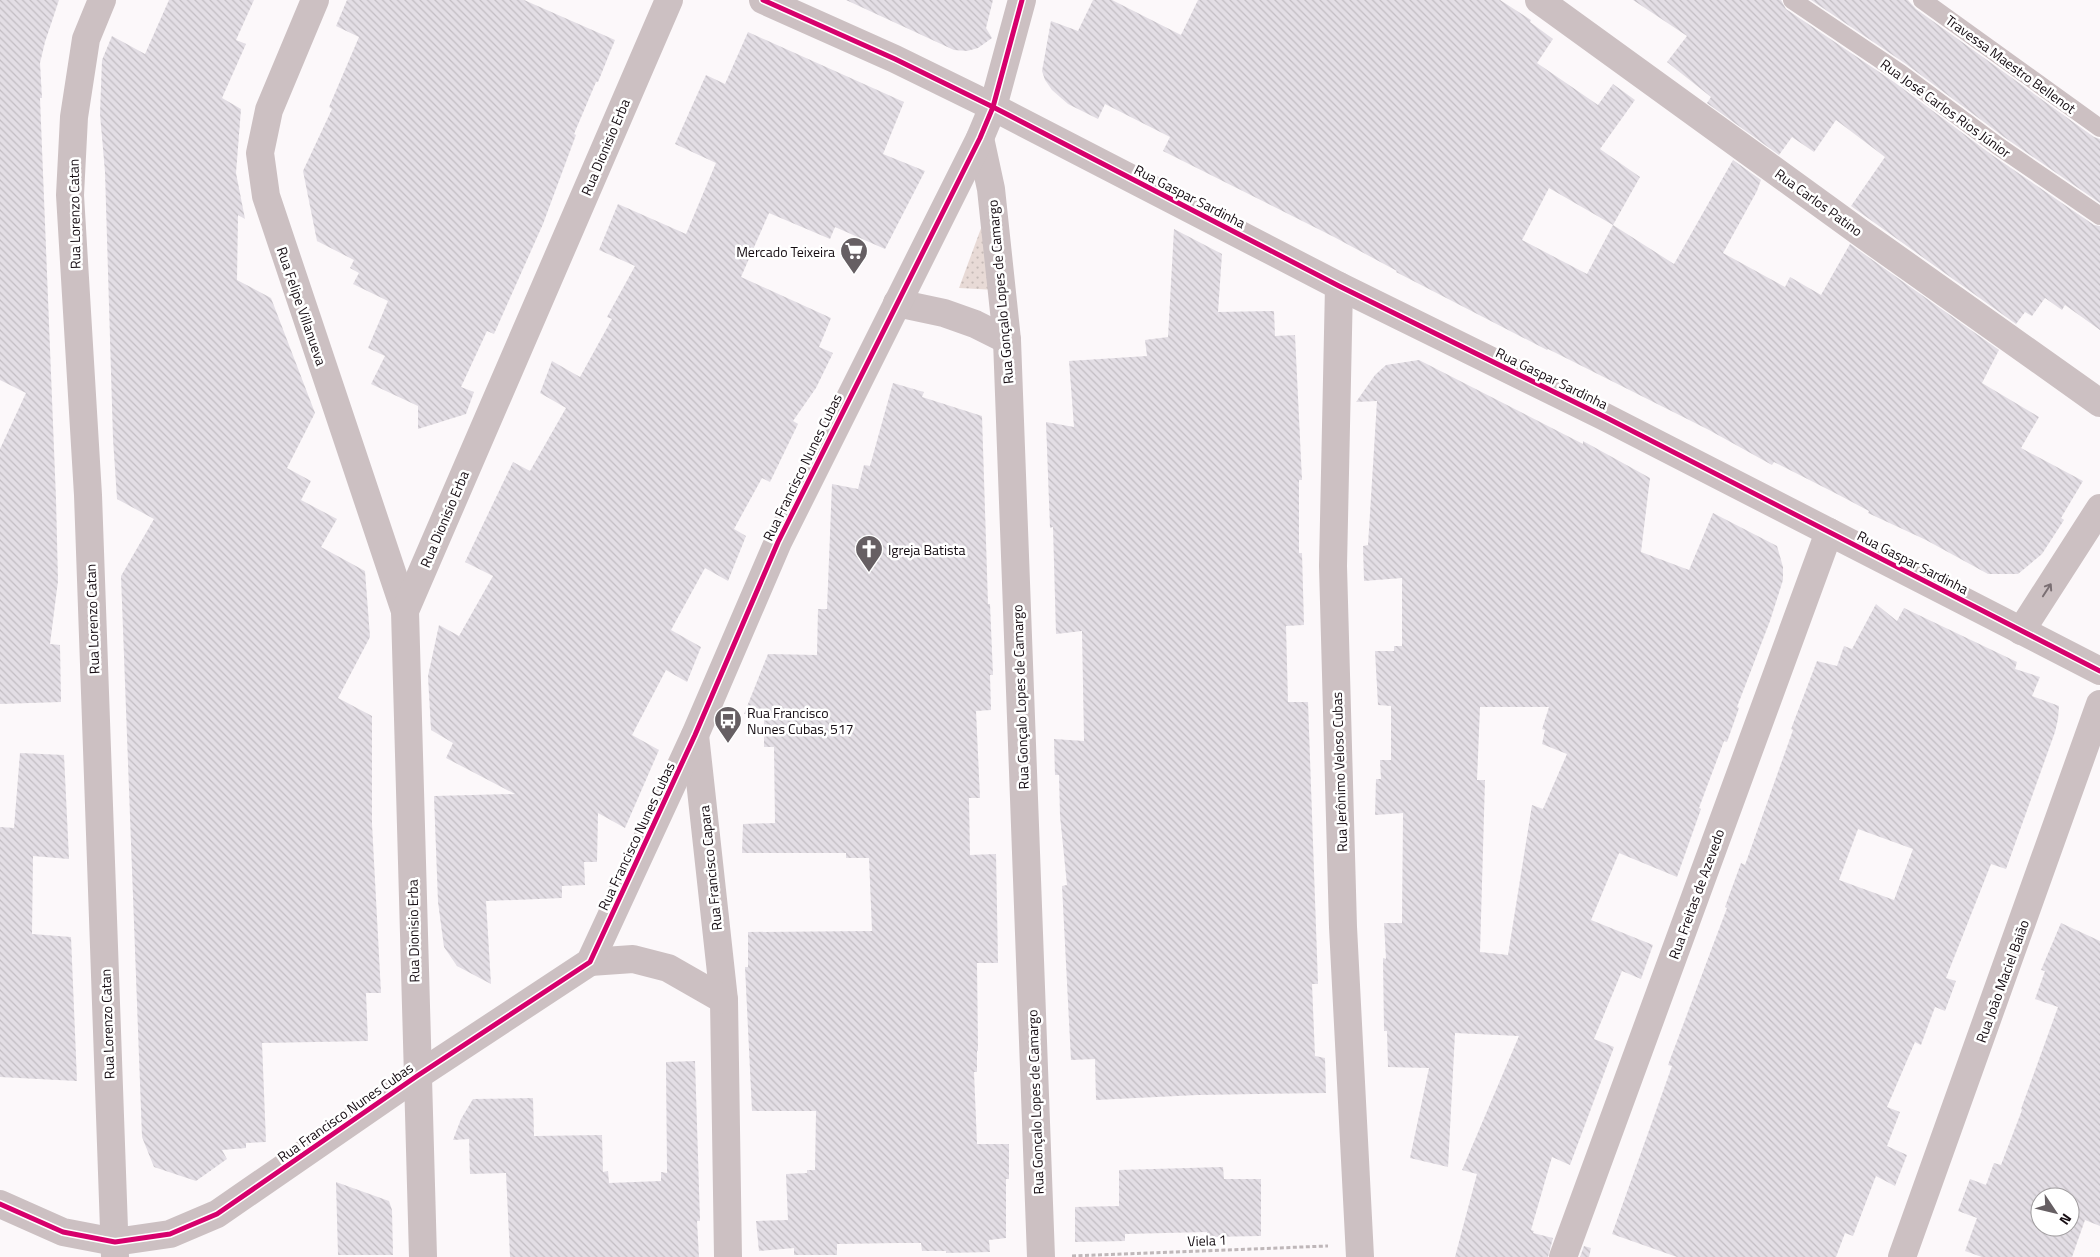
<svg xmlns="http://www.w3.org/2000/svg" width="2100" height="1257" viewBox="0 0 2100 1257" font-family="'Titillium Web',sans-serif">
  <defs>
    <pattern id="garden-dots" width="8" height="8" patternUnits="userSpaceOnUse" patternTransform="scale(1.25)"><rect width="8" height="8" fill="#e8dad6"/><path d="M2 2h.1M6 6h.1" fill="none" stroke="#c6bab7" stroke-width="1.8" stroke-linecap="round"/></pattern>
    <pattern id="building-back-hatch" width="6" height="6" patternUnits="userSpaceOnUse" patternTransform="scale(1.25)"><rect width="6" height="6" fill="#e3dee5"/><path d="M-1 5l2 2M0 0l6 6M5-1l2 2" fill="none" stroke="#c2bdc3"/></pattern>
  </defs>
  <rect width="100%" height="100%" fill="#fcf8fa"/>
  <!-- garden -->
  <path fill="url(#garden-dots)" d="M987 212 996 290 959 288Z"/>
  <!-- building -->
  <g fill="url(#building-back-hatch)" fill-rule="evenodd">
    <path d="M0 0H59L45 42 40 63 42 98H40L56 499 58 581 50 644 60 645 61 702 0 704V449L26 393 0 380Z"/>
    <path d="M169 0H254L236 40 246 44 222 98 241 109 236 173 245 219 238 215 237 280 271 298 315 413 287 468 311 481 301 500 337 519 321 547 365 571 370 637 338 698 372 716V824L381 993H366L368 1041 262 1043 266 1142 246 1143V1148L222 1150 227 1159 196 1181 154 1167 142 1137 121 576 154 519 117 499 113 439 105 172 100 114 102 60 112 36 145 54Z"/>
    <path d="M347 0H524L615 40 598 82H596L574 134 576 135 543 224 494 334 487 331 461 387 474 392 466 414 418 429V406L371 384 385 356 368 348 388 301 353 284 359 273 350 268 354 260 317 241 303 171 332 109 329 107 359 37 336 26Z"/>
    <path d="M846 0H993L986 28 992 38 978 48 967 51 954 50Z"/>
    <path d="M1093 0H1112L1181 35 1198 0H1500L1531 20 1530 22 1553 39 1537 63 1598 105 1613 84 1635 100 1600 149 1640 177 1613 225 1674 264 1733 160 1761 180 1757 191 1723 253 1785 287 1790 277 1821 295 1850 244 1999 350 1982 383 2039 417 2021 448 2083 481 2061 518 2064 520 2042 554 2018 574H1988L1926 540 1868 513 1869 511 1837 494 1774 462 1772 465 1709 430 1548 349 1547 350 1396 272 1397 271 1334 237 1163 151 1170 137 1105 104 1098 119 1068 104 1052 90 1045 80 1042 71 1051 21 1078 31ZM1549 188 1613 225 1587 274 1522 240Z"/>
    <path d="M1633 0H1781L1786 9 1894 82 1992 155 2094 225 2100 226V330L2065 305 2062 310 2045 298 2032 316 2025 312 2016 324 1851 206 1885 157 1836 120 1814 152 1792 137 1779 155 1707 103 1711 97 1667 62 1687 36Z"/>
    <path d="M1811 0H1908L1916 9 2094 137 2100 139V203L2004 137 1906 64Z"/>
    <path d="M748 32 904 102 883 154 925 171 885 249 835 227 830 239 769 213 741 277 831 318 819 347 833 353 816 388 793 421 798 424 770 482 762 478 734 529 746 536 728 581 705 568 671 630 701 647 687 682 666 670 632 735 659 750 625 828 598 813 597 862H584L585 885 562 886V898L486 901 491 984 457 966 444 947 438 902 434 796 515 794 446 758 453 743 431 730 428 676 439 625 459 636 493 576 465 562 513 462 530 471 566 408 540 393 552 361 580 377 612 319 607 317 635 266 599 250 618 204 686 234 716 163 675 144 706 75 725 84Z"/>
    <path d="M1174 229 1222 254 1218 312 1274 311 1275 336 1295 335 1302 480H1299V553H1302L1304 625 1286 626 1288 702H1308L1318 984H1312L1315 1056 1325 1058 1326 1093 1197 1095 1096 1100 1095 1059 1071 1060 1062 886 1067 885 1060 816 1059 775H1055L1054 739 1084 741 1082 631 1056 634 1053 527 1050 528 1046 422 1074 427 1069 361 1147 356 1145 340 1168 337Z"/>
    <path d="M1419 360 1583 444V441L1650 478 1641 552 1689 570 1713 513 1777 546 1783 567V580L1770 621 1737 707 1739 708 1727 742 1724 741 1699 808 1701 809 1677 877 1619 853 1591 920 1653 945 1641 979 1622 971 1594 1039 1614 1047 1570 1165 1552 1157 1531 1230 1534 1231 1533 1233 1553 1238 1548 1257H1455L1477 1174 1462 1170 1519 1036 1455 1033 1448 1167 1410 1158 1429 1068 1388 1067 1387 1031H1384L1383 958 1386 959 1384 923H1402L1403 813 1375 815 1376 779H1381L1380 760H1391V706L1378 705 1375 651H1394V646H1402V578L1364 581 1363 546 1368 545 1377 401 1356 402 1375 375 1386 365ZM1480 707H1549L1542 729 1545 730 1542 744 1567 754 1543 809 1532 805 1508 955 1480 952 1485 780H1477Z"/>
    <path d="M893 383 924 392 922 397 982 416 988 604H990L993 675H990L991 710 976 711 980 798H969L970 855 996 854 998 963H977L978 1051H977V1072H974L977 1144H1009V1179H1006V1238L989 1240 990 1252 946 1253V1251H922L921 1243H898L837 1244V1255H794V1248L759 1251 756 1221 788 1220 786 1174 807 1173V1170H815L816 1111H752L745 967H748V932L872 931 869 858H846V853H742L743 824 775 823 774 747H764V711L744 714 768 654 817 655 818 609H827L832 484 858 489 864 465 870 466Z"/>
    <path d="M1876 604 1897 621 1904 608 2017 662 2015 669 2040 677 2032 696 2059 706 2058 719 2055 732 2006 869 1991 864 1946 978 1956 981 1945 1011 1935 1007 1921 1045 1915 1042 1887 1107 1900 1112 1887 1146 1907 1155 1895 1186 1876 1176 1853 1236 1845 1233 1836 1257H1677L1612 1234 1672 1066 1668 1065 1674 1049 1727 908 1725 907 1741 863 1745 865 1793 730 1791 729 1817 661 1837 666 1844 646 1852 649ZM1858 829 1913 849 1894 900 1839 880Z"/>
    <path d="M20 753 64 755 69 859 33 856 32 934 71 937 77 1081 0 1077V827L14 828Z"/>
    <path d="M2061 923 2100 941V1226L2085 1220 2072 1257H1982L1965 1251 1977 1218 1958 1211 1970 1179 1986 1185 1994 1163 2001 1165 2022 1110 2021 1109 2058 1007 2035 999 2045 971 2041 970ZM2040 1197H2070V1227H2040Z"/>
    <path d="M695 1061 700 1221H697L699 1257H510L506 1173 470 1174 469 1139 453 1140 461 1119 473 1099 533 1098 534 1136 602 1135 603 1172 608 1171 609 1183 661 1181V1172L667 1173 666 1062Z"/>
    <path d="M1223 1167 1224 1179H1261V1236L1207 1237V1232L1125 1234V1241L1075 1242V1207L1119 1206V1170Z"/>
    <path d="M336 1182 389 1201 392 1210 393 1255H338Z"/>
    <path d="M1584 1246 1591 1248 1589 1257H1580Z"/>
  </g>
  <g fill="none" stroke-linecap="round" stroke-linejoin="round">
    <!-- path -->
    <path stroke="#bfb7b9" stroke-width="3" stroke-dasharray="4 2.5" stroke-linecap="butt" d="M1072 1256 1328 1246"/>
    <!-- lane -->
    <g stroke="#ccc0c2" stroke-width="18">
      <path d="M1792 0 1900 73 1998 146 2100 216"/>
      <path d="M1922 0 2100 128"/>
    </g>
    <!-- street -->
    <g stroke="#ccc0c2" stroke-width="28">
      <path d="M102 0 86 39 74 117 70 195 88 495 115 1257"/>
      <path d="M315 0 269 110 260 153 266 196 405 611"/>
      <path d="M763 0 895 59 993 107 1339 286 1605 417 2100 671"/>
      <path d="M1539 0 1858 231 2100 403"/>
      <path d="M980 138 991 189 1007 340 1041 1257"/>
      <path d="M1339 286 1333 566 1343 927 1360 1257"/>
      <path d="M897 303 944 313 975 324 1007 340"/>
      <path d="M2021 631 2100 508"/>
      <path d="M695 735 724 1000 728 1257"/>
      <path d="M590 962 633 959 668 968 724 1000"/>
      <path d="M0 1204 63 1232 115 1242 170 1234 217 1214 417 1076 590 962 695 735 778 542 980 138 993 107 1022 0"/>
      <path d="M423 1257 405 611 669 0"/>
      <path d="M1563 1257 1829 532"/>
      <path d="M1902 1257 2100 704"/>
    </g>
    <defs>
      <g id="cycleway">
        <path d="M763 0 895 59 993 107 1339 286 1605 417 2100 671"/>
        <path d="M0 1204 63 1232 115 1242 170 1234 217 1214 417 1076 590 962 695 735 778 542 980 138 993 107 1022 0"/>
      </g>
    </defs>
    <!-- cycleway casing -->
    <use href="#cycleway" stroke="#fff" stroke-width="8"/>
    <!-- cycleway -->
    <use href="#cycleway" stroke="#d6006c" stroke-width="5"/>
  </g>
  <!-- one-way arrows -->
  <defs><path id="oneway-shaft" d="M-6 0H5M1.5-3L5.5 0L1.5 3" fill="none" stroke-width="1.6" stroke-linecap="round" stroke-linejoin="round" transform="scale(1.25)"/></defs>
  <use stroke="#7a6f73" href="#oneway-shaft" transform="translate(2047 590) rotate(-57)"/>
  <!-- icons -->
  <defs>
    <symbol id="supermarket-pin" viewBox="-11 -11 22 30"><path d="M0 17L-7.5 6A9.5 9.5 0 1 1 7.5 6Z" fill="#665f63" stroke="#fff"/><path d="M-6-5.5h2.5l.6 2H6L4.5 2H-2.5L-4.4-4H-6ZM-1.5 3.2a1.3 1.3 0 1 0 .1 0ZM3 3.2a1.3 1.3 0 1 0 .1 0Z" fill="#fff"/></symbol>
    <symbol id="church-pin" viewBox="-11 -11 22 30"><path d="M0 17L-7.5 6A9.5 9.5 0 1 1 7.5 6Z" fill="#665f63" stroke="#fff"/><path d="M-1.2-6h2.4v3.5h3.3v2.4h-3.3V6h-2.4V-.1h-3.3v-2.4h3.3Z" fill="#fff"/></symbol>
    <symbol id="bus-pin" viewBox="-11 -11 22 30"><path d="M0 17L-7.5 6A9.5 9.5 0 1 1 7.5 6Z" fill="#665f63" stroke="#fff"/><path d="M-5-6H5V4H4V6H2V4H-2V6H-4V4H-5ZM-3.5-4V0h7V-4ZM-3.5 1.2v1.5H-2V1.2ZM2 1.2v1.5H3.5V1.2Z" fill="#fff"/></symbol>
  </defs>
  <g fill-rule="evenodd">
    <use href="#supermarket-pin" x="838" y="235" width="32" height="43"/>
    <use href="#church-pin" x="853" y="533" width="32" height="43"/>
    <use href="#bus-pin" x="712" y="704" width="32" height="43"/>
  </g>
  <g text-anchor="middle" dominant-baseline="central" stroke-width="5" stroke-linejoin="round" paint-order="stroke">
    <!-- street labels -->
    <g font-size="14" fill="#150c12" stroke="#fff">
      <text transform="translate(2011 64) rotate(36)">Travessa Maestro Bellenot</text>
      <text transform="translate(1946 108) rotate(36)">Rua José Carlos Rios Júnior</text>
      <text transform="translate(605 147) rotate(-67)">Rua Dionisio Erba</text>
      <text transform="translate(1190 196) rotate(27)">Rua Gaspar Sardinha</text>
      <text transform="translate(1819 202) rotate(36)">Rua Carlos Patino</text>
      <text transform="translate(74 214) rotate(-91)">Rua Lorenzo Catan</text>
      <text transform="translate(1000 292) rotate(-95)">Rua Gonçalo Lopes de Camargo</text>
      <text transform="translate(302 306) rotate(71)">Rua Felipe Villanueva</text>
      <text transform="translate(1552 378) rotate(26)">Rua Gaspar Sardinha</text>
      <text transform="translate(802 467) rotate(-64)">Rua Francisco Nunes Cubas</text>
      <text transform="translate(444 519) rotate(-67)">Rua Dionisio Erba</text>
      <text transform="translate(1913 562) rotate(27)">Rua Gaspar Sardinha</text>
      <text transform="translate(92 619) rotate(-92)">Rua Lorenzo Catan</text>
      <text transform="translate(1020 697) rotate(-92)">Rua Gonçalo Lopes de Camargo</text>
      <text transform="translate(1339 772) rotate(-92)">Rua Jerônimo Veloso Cubas</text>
      <text transform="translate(636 836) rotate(-65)">Rua Francisco Nunes Cubas</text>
      <text transform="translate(710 868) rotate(-96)">Rua Francisco Capara</text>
      <text transform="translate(1696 894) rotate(-70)">Rua Freitas de Azevedo</text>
      <text transform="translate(413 931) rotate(-91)">Rua Dionisio Erba</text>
      <text transform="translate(2002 981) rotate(-70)">Rua João Maciel Baião</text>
      <text transform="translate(107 1024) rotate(-92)">Rua Lorenzo Catan</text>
      <text transform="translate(1035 1102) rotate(-92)">Rua Gonçalo Lopes de Camargo</text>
      <text transform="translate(345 1112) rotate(-35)">Rua Francisco Nunes Cubas</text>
      <text transform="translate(1207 1240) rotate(-2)">Viela 1</text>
    </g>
    <!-- poi labels -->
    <g font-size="14" fill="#150c12" stroke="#fff" text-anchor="start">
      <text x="835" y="251" text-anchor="end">Mercado Teixeira</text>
      <text x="888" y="549">Igreja Batista</text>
      <text x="747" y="712">Rua Francisco<tspan x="747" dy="16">Nunes Cubas, 517</tspan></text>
    </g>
  </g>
  <!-- north arrow -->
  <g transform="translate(2055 1212) rotate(125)"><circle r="24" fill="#ffffff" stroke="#a19ea0"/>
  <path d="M0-4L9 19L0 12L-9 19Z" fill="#665f63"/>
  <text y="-8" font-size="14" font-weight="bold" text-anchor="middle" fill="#150c12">N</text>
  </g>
</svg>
